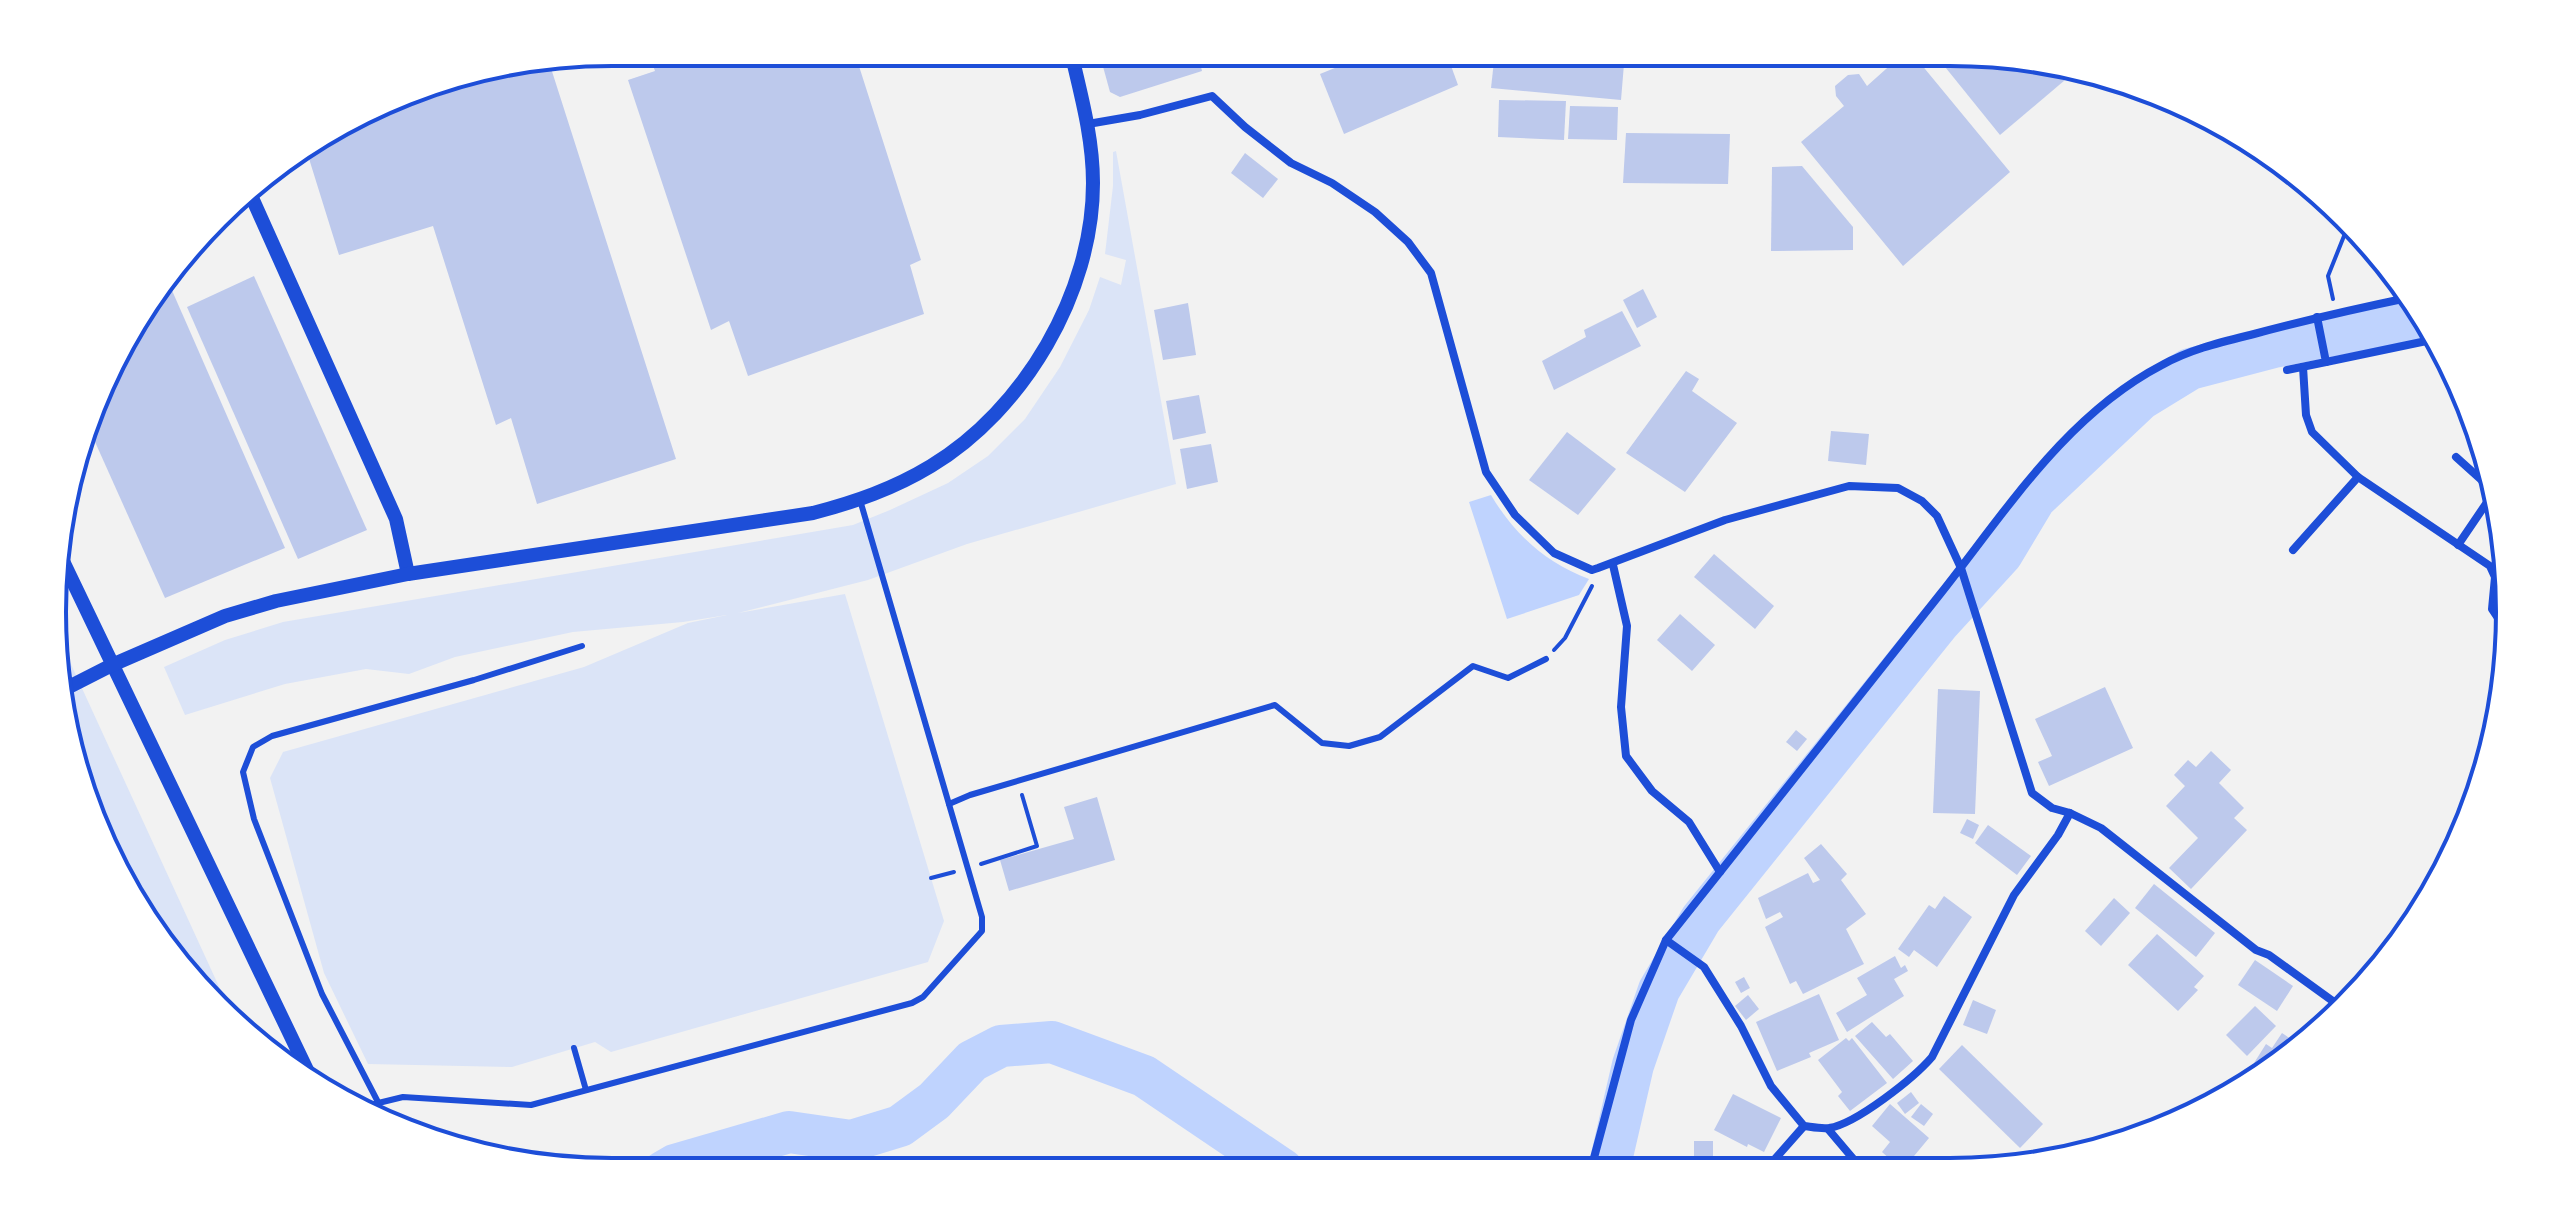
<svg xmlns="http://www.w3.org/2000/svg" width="2562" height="1224" viewBox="0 0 2562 1224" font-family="Lato,sans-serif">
  <rect width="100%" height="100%" fill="#f2f2f2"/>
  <!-- green -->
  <g fill="#dbe4f7">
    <path d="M1116 151 1176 484 967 544 868 580 738 613 845 594 944 921 928 962 611 1052 595 1042 512 1067 368 1064 324 973 270 778 283 752 584 667 688 623 727 615 683 622 573 632 455 657 409 674 366 669 285 684 185 715 164 667 225 640 283 622 853 525 890 510 948 483 988 456 1025 419 1060 367 1089 310 1100 277 1121 285 1126 260 1105 254 1113 186V152Z"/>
    <path d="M58 636 238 1028 167 953 110 860 57 685Z"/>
  </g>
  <!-- water -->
  <path fill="#bfd3fe" d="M1491 495C1514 534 1546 563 1589 579L1579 595 1507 619 1469 502Z"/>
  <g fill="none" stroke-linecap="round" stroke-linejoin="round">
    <!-- river -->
    <g stroke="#bfd3fe" stroke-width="42">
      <path d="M1609 1169 1633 1065 1659 990 1701 919 1939 623 2002 554 2035 499 2141 399 2190 369 2274 347 2425 317"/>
      <path d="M663 1172 675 1165 789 1132 851 1141 900 1126 934 1101 972 1061 1001 1046 1052 1042 1144 1076 1283 1170"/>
    </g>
  </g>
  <!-- building -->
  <g fill="#bdc9ec">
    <path d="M672 52H841L846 66 858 63 921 260 910 265 924 314 748 376 729 321 711 330 628 80 655 71 651 60Z"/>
    <path d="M1099 52H1197L1202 71 1120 97 1110 92Z"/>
    <path d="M1205 52H1260V54L1206 61Z"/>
    <path d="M1374 52H1446L1458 85 1344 134 1320 74Z"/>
    <path d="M1495 52H1625L1621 100 1491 88Z"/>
    <path d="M1905 52H1911L2010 172 1903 266 1801 142 1844 106 1836 96 1835 86 1848 75 1859 74 1867 86Z"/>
    <path d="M1933 52 2060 63 2078 69 2000 135Z"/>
    <path d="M549 62 676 459 537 504 511 418 496 425 433 226 339 255 306 149 347 127 527 66Z"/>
    <path d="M1499 100 1566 101 1564 140 1498 137Z"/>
    <path d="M1570 106 1618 107 1617 140 1568 139Z"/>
    <path d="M1626 133 1730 134 1728 184 1623 183Z"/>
    <path d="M1245 153 1278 179 1263 198 1231 173Z"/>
    <path d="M1802 166 1853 227V250L1771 251 1772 167Z"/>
    <path d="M254 276 367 530 298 559 187 307Z"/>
    <path d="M167 279 285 548 165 598 87 424 95 397 146 301Z"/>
    <path d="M1643 289 1657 317 1637 328 1623 300Z"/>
    <path d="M1188 303 1196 355 1163 360 1154 310Z"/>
    <path d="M1622 311 1641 346 1554 390 1542 361 1586 337 1584 330Z"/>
    <path d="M1686 371 1699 379 1692 391 1737 423 1685 492 1626 453Z"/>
    <path d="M1199 395 1206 433 1173 440 1166 401Z"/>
    <path d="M1831 431 1869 434 1866 465 1828 461Z"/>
    <path d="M1567 432 1616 469 1578 515 1529 480Z"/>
    <path d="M1211 444 1218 482 1187 489 1180 449Z"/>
    <path d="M1714 554 1774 606 1755 629 1694 577Z"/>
    <path d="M1680 614 1715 645 1692 671 1657 640Z"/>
    <path d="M2105 687 2133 748 2049 786 2038 762 2052 756 2035 719Z"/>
    <path d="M1938 689 1980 691 1975 814 1933 813Z"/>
    <path d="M1796 730 1807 739 1797 751 1786 742Z"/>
    <path d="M2211 751 2231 770 2219 783 2244 808 2234 818 2247 830 2191 889 2169 868 2198 838 2166 806 2185 786 2174 775 2188 760 2196 767Z"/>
    <path d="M1097 797 1115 860 1009 891 1000 860 1074 839 1064 807Z"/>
    <path d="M1967 819 1979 825 1973 839 1960 833Z"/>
    <path d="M1988 825 2031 856 2017 875 1975 843Z"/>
    <path d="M1821 844 1847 874 1841 880 1866 914 1846 929 1864 964 1803 994 1796 981 1790 984 1765 927 1783 917 1780 912 1766 919 1758 898 1808 873 1813 883 1820 880 1804 858Z"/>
    <path d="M2154 884 2215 933 2196 957 2135 908Z"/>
    <path d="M1944 896 1972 917 1937 967 1914 950 1909 957 1898 949 1929 905 1935 909Z"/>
    <path d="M2114 898 2130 913 2101 946 2085 931Z"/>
    <path d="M2157 934 2204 976 2194 987 2198 990 2178 1011 2128 965Z"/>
    <path d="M1895 956 1901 968 1905 965 1908 971 1894 979 1904 996 1847 1032 1836 1013 1867 995 1857 978Z"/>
    <path d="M2255 960 2293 986 2277 1011 2238 985Z"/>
    <path d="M1744 977 1750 988 1741 993 1735 982Z"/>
    <path d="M1819 994 1839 1040 1809 1053 1811 1057 1777 1071 1756 1022Z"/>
    <path d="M1748 995 1759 1009 1746 1020 1735 1006Z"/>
    <path d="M1973 1000 1996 1010 1987 1034 1963 1025Z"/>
    <path d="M2255 1006 2276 1026 2247 1056 2226 1035Z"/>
    <path d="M1872 1022 1886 1037 1890 1034 1913 1061 1893 1079 1855 1036Z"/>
    <path d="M2282 1033 2301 1046 2291 1056 2266 1071 2254 1063 2266 1044 2272 1048Z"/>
    <path d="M1846 1038 1849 1041 1852 1038 1887 1083 1850 1111 1838 1096 1842 1092 1818 1060Z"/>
    <path d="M1962 1045 2043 1124 2020 1148 1939 1069Z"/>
    <path d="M1911 1092 1919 1103 1905 1114 1897 1103Z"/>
    <path d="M1733 1094 1781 1118 1764 1152 1748 1144 1747 1147 1714 1130Z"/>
    <path d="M1890 1104 1929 1138 1904 1168H1900L1882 1152 1890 1142 1872 1126Z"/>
    <path d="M1921 1104 1933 1114 1924 1126 1911 1117Z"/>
    <rect x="1694" y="1141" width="19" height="21"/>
  </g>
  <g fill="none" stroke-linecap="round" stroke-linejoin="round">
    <!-- path -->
    <g stroke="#1d4ed8" stroke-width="4">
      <path d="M2333 299 2328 276 2350 221"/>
      <path d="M1554 650 1565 638 1592 586"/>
      <path d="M981 864 1037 846 1022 795"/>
      <path d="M931 878 954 872"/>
    </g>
    <!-- service -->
    <g stroke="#1d4ed8" stroke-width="6">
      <path d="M949 804 970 795 1275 705 1322 743 1349 746 1380 737 1473 666 1508 678 1546 659"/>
      <path d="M574 1048 586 1090"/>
      <path d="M379 1104 322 994 254 819 243 772 253 747 272 736 474 680 582 646"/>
      <path d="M362 1107 403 1097 531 1105 912 1003 923 997 982 931V917L860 500"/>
    </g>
    <!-- minor -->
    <g stroke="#1d4ed8" stroke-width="8">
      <path d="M1088 124 1140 115 1212 96 1245 127 1291 163 1332 183 1375 212 1408 242 1431 273 1486 472 1515 515 1554 553 1592 570 1598 568 1725 520 1849 486 1898 488 1922 501 1937 516 1961 568 2032 793 2052 808 2070 813 2101 828 2256 950 2269 955 2341 1007"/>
      <path d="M2326 362 2436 339"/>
      <path d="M2303 367 2306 415 2312 432 2358 477 2490 566 2495 577 2492 609 2508 633"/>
      <path d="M2287 370 2326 362 2317 317"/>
      <path d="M2456 457 2496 493"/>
      <path d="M2458 545 2494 492"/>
      <path d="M2293 550 2358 477"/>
      <path d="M1720 872C1794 779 1868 686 1941 593 2006 511 2066 415 2162 365 2191 349 2222 342 2254 334 2306 320 2359 308 2412 297"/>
      <path d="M1666 940 1704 967 1741 1026 1771 1086 1804 1126C1812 1127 1821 1129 1829 1128 1856 1124 1914 1078 1932 1057L2014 895 2058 835 2070 813"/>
      <path d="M1828 1129 1861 1168"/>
      <path d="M1767 1168 1804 1126"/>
      <path d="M1591 1169 1631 1020 1666 940 1720 872 1689 822 1652 791 1626 756 1621 707 1627 626 1613 565"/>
    </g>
    <!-- tertiary -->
    <g stroke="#1d4ed8" stroke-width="14">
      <path d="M249 191 396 519 408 574"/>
      <path d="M61 557 309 1074"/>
      <path d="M59 692 112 665 225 616 276 601 408 574 813 513C855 502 893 489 931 466 1024 410 1093 293 1093 183 1093 138 1081 95 1071 52"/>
    </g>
  </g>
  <!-- crop -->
  <path d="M0 0H2562V1224H0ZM612 66H1950A546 546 0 0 1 2496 612V612A546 546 0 0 1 1950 1158H612A546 546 0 0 1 66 612V612A546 546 0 0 1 612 66Z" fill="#fff" fill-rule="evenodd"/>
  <path fill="none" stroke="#1d4ed8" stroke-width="4" d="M612 66H1950A546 546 0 0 1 2496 612V612A546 546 0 0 1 1950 1158H612A546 546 0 0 1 66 612V612A546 546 0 0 1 612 66Z"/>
</svg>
